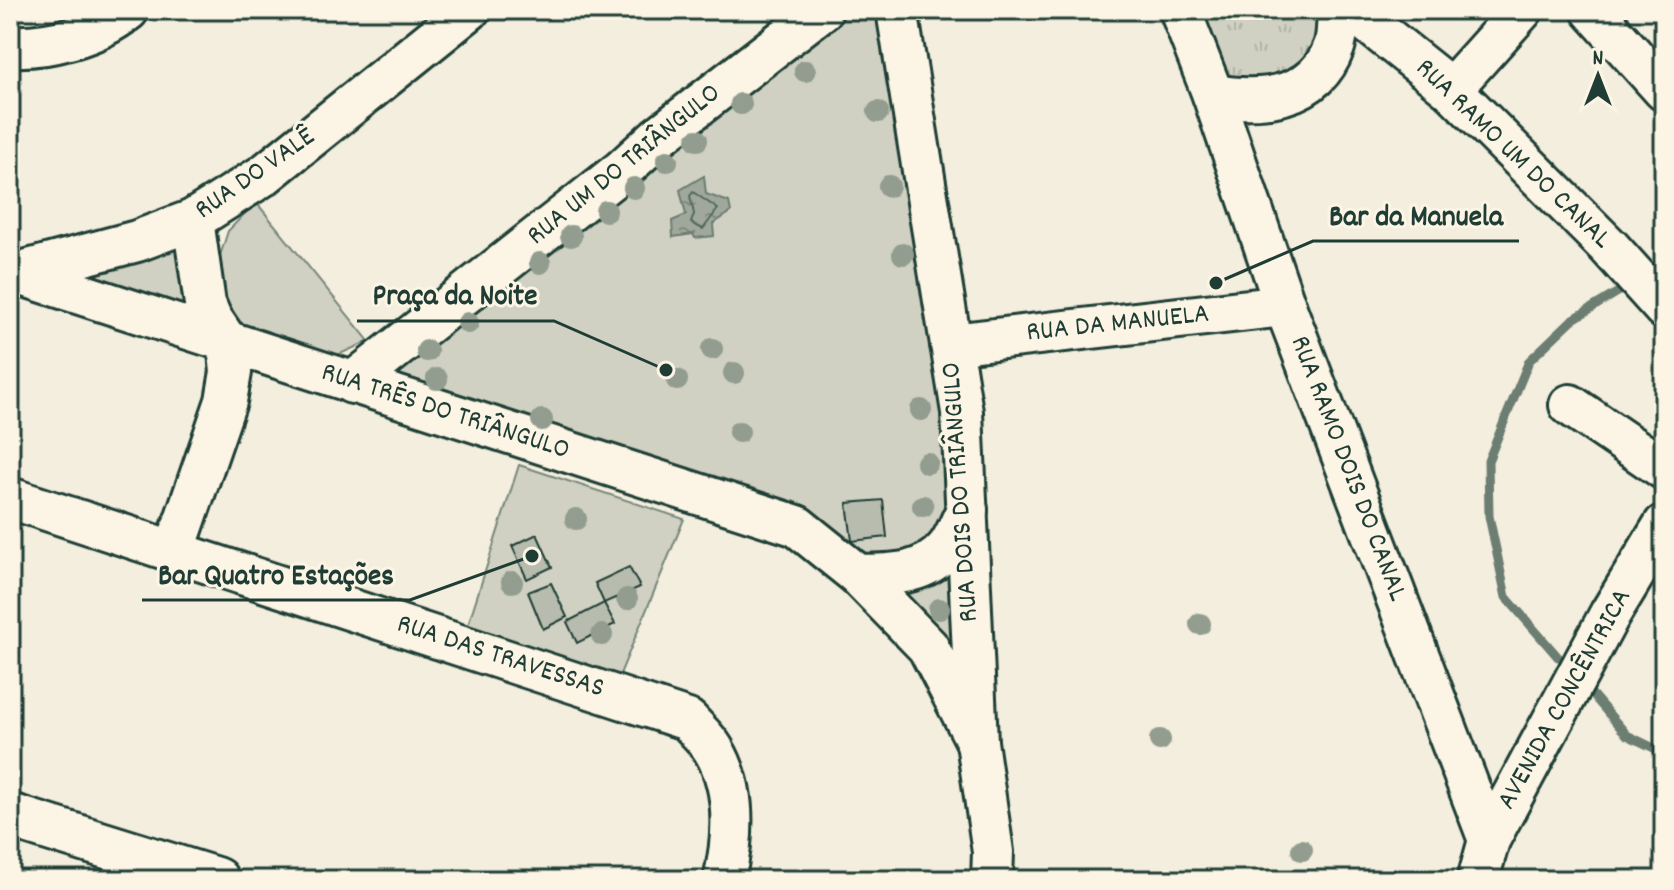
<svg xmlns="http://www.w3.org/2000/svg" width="1674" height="890" viewBox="0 0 1674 890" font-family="Dekko,sans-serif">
  <defs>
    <pattern id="grass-tufts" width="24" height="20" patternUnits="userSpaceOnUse" patternTransform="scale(2)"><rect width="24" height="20" fill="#d0d1c2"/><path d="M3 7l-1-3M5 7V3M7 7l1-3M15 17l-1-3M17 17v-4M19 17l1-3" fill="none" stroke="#b2b4a7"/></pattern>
    <pattern id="water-ripples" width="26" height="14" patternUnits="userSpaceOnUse" patternTransform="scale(2)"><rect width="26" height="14" fill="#a0a89b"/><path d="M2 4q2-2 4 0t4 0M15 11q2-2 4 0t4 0" fill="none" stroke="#828a7f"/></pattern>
  </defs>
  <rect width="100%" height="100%" fill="#f3eede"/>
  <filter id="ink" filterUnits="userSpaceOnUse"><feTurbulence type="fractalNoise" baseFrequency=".0125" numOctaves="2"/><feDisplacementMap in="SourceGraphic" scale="16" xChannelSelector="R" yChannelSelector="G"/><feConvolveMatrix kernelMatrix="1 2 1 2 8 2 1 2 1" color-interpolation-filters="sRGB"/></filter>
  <g filter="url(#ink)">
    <!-- grass -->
    <path fill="url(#grass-tufts)" stroke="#78877b" stroke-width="2" d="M1181 10H1319L1320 34 1297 71 1261 83 1220 78Z"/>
    <!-- park -->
    <g fill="#d0d1c2" stroke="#78877b" stroke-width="2">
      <path d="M841 10H887L952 409 972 721 794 517 372 381Z"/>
      <path d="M256 202 369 341 331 358 249 333 223 313 213 278 228 231Z"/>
      <path d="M193 238 201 323 51 272Z"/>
      <path d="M519 465 684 519 618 679 468 625Z"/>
    </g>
    <!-- water -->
    <path fill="url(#water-ripples)" stroke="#6c7d72" stroke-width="2" d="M704 176 706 194 729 202 731 212 713 224 714 236 695 238 693 234 673 237 672 221 686 215 680 190Z"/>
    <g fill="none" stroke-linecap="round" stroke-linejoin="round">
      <!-- shore -->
      <path stroke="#53685d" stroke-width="2" d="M693 192 718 209 703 229 691 223 694 214 690 196Z"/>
      <!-- stream -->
      <g stroke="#6c7d72" stroke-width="9">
        <path d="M1558 657 1506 597 1489 516 1488 461 1529 361 1572 320 1618 292"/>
        <path d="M1590 692 1627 735 1664 753"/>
      </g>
    </g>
    <!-- building -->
    <g fill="#b8bcae" stroke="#1f3d34" stroke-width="2">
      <path d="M883 500 887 537 852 541 847 503Z"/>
      <path d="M537 534 552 567 527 579 512 546Z"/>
      <path d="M629 567 640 587 604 603 595 583Z"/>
      <path d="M551 583 567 617 543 629 528 592Z"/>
      <path d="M604 603 615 624 577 643 567 622Z"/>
    </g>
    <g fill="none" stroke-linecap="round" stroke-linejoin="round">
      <defs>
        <g id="minor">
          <path d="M897 10 962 412 977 742 993 852 992 880"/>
          <path d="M1180 10 1213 95 1285 306 1489 840"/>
          <path d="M1352 10 1451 89 1609 247 1664 308"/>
          <path d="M1592 10 1664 90"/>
          <path d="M10 46C49 48 97 35 128 10"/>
          <path d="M1451 89 1522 10"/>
          <path d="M1213 95C1260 103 1315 100 1334 47 1338 36 1337 22 1338 10"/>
          <path d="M17 273 137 241 193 220 264 175 469 10"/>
          <path d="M19 274 797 526 858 575 928 647 977 742"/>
          <path d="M951 344 1285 306"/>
          <path d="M352 383 622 170 658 137 822 10"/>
          <path d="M1570 405 1664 469"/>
          <path d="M10 498 688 720C696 729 707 739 713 749 737 788 734 837 724 880"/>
          <path d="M174 552 226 401 231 372 228 343 211 318 205 304 193 220"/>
          <path d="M858 575C890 574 923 576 946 549 955 539 960 522 967 510"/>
          <path d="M1478 880 1489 840 1610 614 1664 525"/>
        </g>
        <path id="major" d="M10 816 216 880"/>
      </defs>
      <!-- minor casing -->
      <use href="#minor" stroke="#1f3d34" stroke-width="46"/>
      <!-- major casing -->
      <use href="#major" stroke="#1f3d34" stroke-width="50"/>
      <!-- minor -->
      <use href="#minor" stroke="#fcf5e5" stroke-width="40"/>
      <!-- major -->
      <use href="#major" stroke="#fcf5e5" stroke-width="44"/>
    </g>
    <!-- trees -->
    <g fill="#929d90">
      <circle cx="805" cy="71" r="11"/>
      <circle cx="741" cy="104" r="11"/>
      <circle cx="878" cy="112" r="11"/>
      <circle cx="697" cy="140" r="11"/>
      <circle cx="667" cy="161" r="11"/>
      <circle cx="889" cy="186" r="11"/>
      <circle cx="634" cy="188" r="11"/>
      <circle cx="606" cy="211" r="11"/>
      <circle cx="571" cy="236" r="11"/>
      <circle cx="903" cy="254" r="11"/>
      <circle cx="540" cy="263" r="11"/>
      <circle cx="468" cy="323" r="11"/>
      <circle cx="712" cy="349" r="11"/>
      <circle cx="427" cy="351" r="11"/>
      <circle cx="734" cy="373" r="11"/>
      <circle cx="437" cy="379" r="11"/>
      <circle cx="677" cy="380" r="11"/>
      <circle cx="921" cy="410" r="11"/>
      <circle cx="542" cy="420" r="11"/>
      <circle cx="739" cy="432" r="11"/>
      <circle cx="927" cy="463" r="11"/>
      <circle cx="923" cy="506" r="11"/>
      <circle cx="576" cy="519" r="11"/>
      <circle cx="512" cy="582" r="11"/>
      <circle cx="627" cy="599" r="11"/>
      <circle cx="939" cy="609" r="11"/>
      <circle cx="1200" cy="624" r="11"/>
      <circle cx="602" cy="635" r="11"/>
      <circle cx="1160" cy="740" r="11"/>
      <circle cx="1302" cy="850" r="11"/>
    </g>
  </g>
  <g text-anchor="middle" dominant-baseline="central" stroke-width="6" stroke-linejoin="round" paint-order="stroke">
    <!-- street labels -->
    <g font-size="28" fill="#1f3d34" stroke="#fcf5e5">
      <text transform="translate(1512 155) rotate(44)">RUA RAMO UM DO CANAL</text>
      <text transform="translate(625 166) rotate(-39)">RUA UM DO TRIÂNGULO</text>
      <text transform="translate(256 175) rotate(-35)">RUA DO VALÊ</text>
      <text transform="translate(1118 325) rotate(-6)">RUA DA MANUELA</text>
      <text transform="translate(445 413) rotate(18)">RUA TRÊS DO TRIÂNGULO</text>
      <text transform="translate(1347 469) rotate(69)">RUA RAMO DOIS DO CANAL</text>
      <text transform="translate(962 492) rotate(-94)">RUA DOIS DO TRIÂNGULO</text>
      <text transform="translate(500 658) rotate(18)">RUA DAS TRAVESSAS</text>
      <text transform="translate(1566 700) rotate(-61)">AVENIDA CONCÊNTRICA</text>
    </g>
  </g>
  <!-- callouts -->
  <path fill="none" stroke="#1f3d34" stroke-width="3" d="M1216 283L1313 241H1519M666 370L554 321H357M532 556L410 600H142"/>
  <g fill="#1f3d34" stroke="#fcf5e5" stroke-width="3">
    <circle cx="1216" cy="283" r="8"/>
    <circle cx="666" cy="370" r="8"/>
    <circle cx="532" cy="556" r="8"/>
  </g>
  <g font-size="30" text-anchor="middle" font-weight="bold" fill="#1f3d34" stroke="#fcf5e5" stroke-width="6" stroke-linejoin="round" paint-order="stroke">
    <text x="1416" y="225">Bar da Manuela</text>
    <text x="455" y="304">Praça da Noite</text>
    <text x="276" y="584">Bar Quatro Estações</text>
  </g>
  <!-- margin -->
  <rect width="1674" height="890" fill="none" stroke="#fcf5e5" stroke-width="40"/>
  <rect x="20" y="20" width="1634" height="850" fill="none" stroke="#1f3d34" stroke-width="3" filter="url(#ink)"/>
  <!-- north arrow -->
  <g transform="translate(1598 76)" stroke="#fcf5e5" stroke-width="6" paint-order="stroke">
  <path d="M0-6L14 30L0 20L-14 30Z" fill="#1f3d34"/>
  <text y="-12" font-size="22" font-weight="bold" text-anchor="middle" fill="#1f3d34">N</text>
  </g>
</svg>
